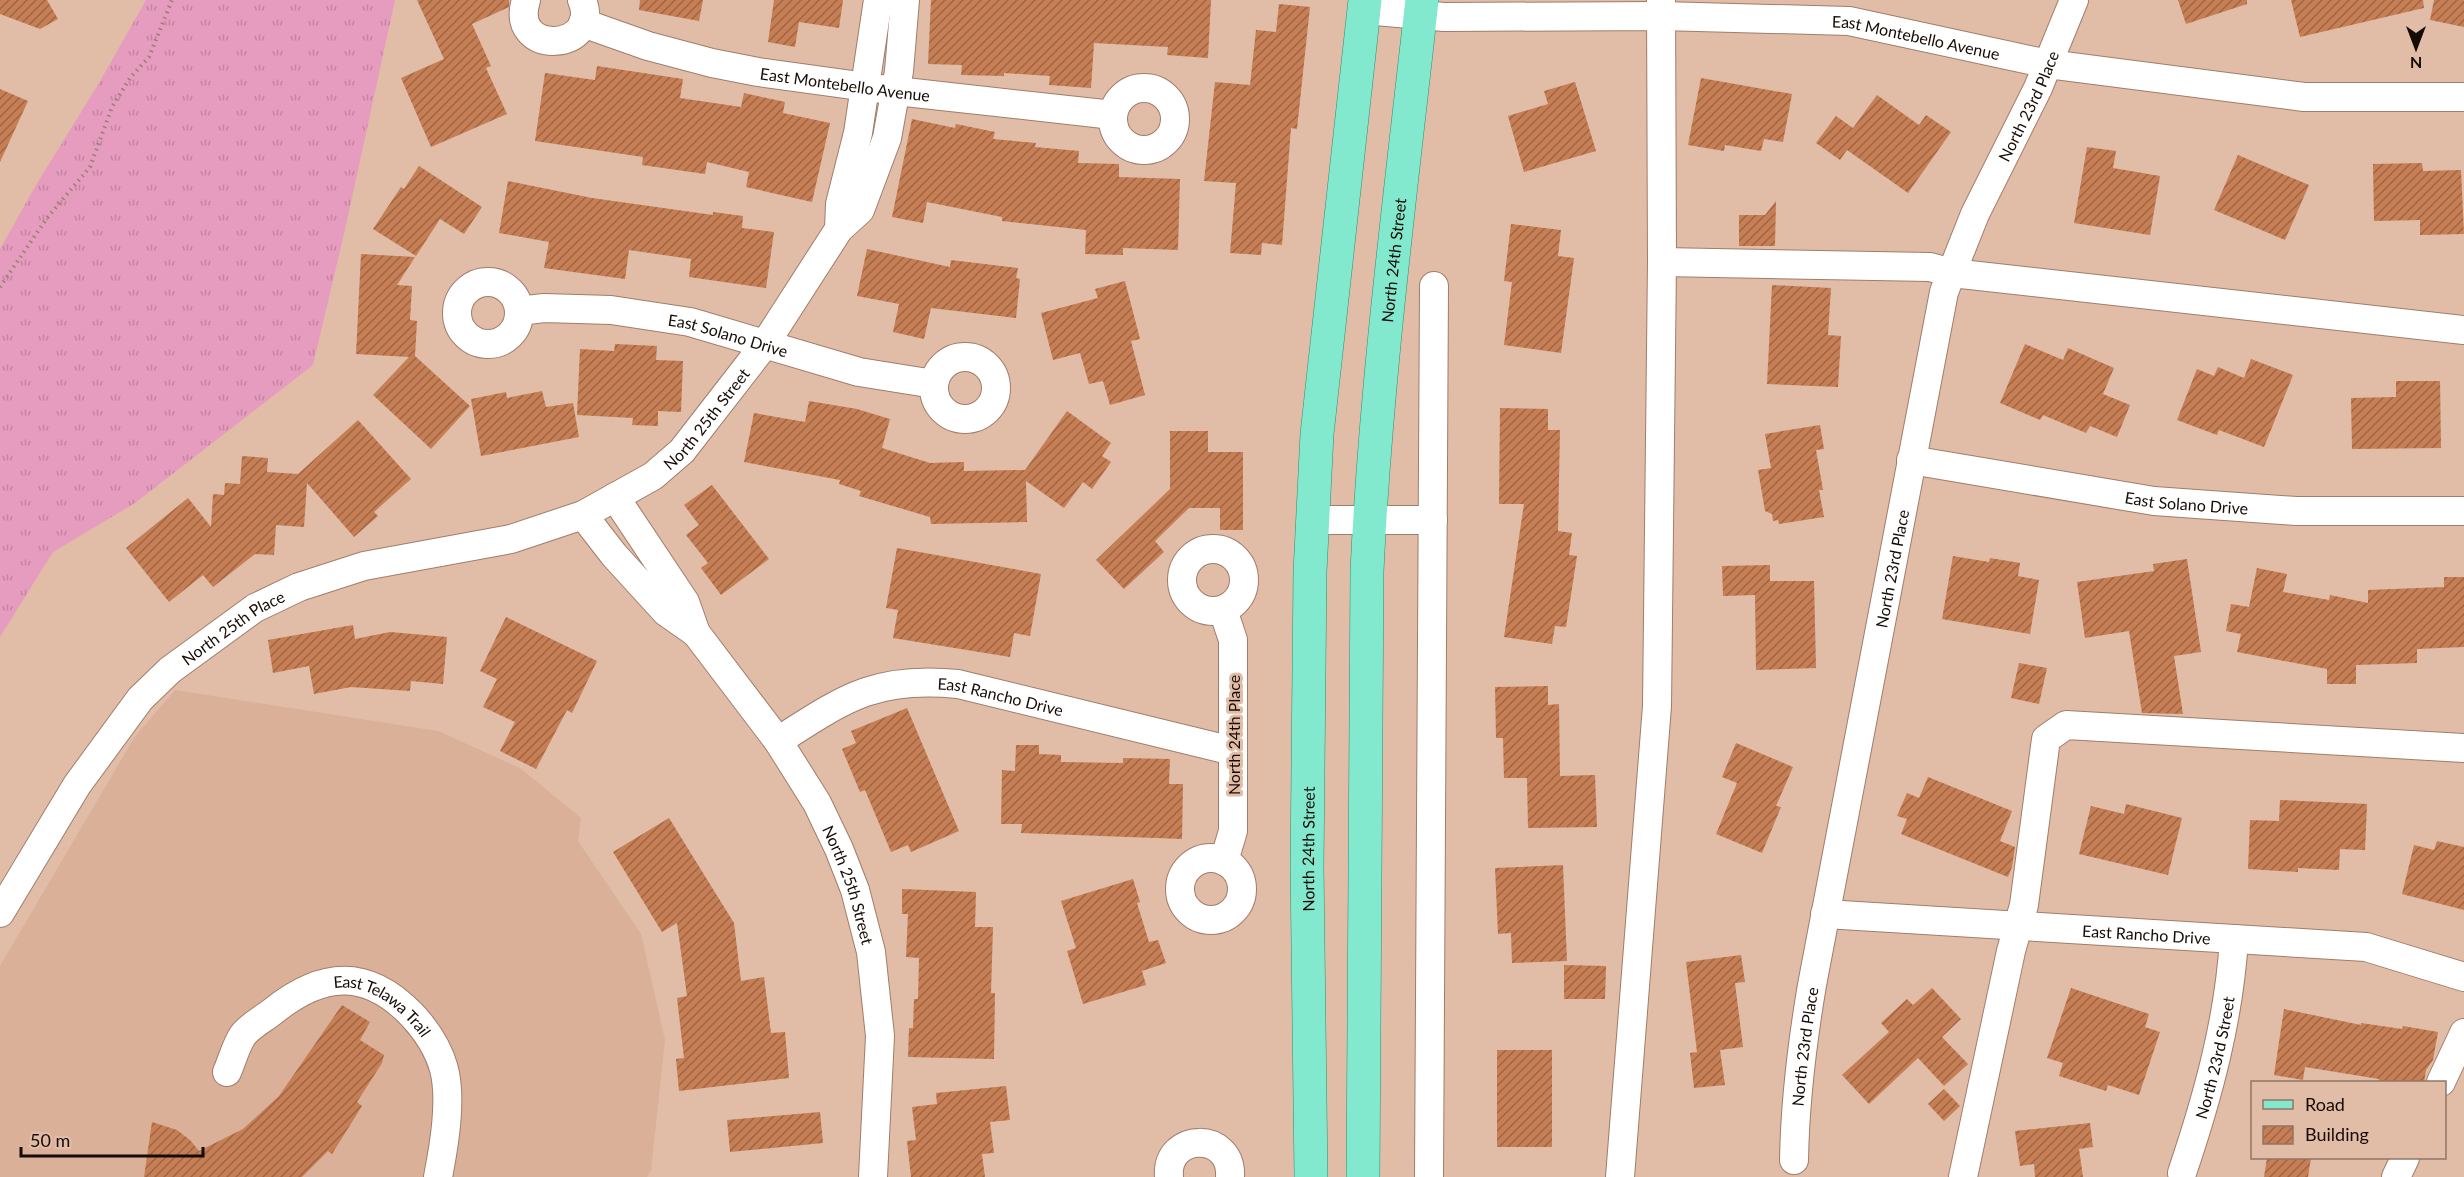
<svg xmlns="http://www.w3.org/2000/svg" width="2464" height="1177" viewBox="0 0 2464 1177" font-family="Lato,sans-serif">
  <defs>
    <pattern id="grass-tufts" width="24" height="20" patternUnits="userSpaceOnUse" patternTransform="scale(1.5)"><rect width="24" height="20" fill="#e69cbe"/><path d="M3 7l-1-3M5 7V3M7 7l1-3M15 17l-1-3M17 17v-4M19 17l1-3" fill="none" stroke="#c585a2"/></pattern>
    <pattern id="building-hatch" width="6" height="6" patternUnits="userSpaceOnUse" patternTransform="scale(1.5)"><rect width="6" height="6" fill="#c67e54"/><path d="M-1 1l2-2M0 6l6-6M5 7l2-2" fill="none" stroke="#a06544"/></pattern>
  </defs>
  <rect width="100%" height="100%" fill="#e1bca7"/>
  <!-- built -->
  <path fill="#dbb098" d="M175 690 438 731 520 768 581 818 578 841 641 934 665 1040 651 1170 647 1177H0V966L134 738Z"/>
  <!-- grass -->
  <path fill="url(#grass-tufts)" d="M146 0H395L346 225 313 365 135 503 53 552 0 637V249L36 185 99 83Z"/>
  <!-- building -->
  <g fill="url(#building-hatch)">
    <path d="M0 0H47L58 19 40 29 0 14Z"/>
    <path d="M417 0H509V7L472 24 491 66 486 68 507 114 431 147 401 78 444 59Z"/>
    <path d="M640 0H703L699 21 639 10Z"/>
    <path d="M774 0H843L839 28 799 22 795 47 768 42Z"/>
    <path d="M931 0H1211L1208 58 1167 55 1168 47 1094 43 1091 88 1049 85 1050 76 1004 73V76L961 75 962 65 928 64Z"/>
    <path d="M2178 0H2247V4L2186 24Z"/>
    <path d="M2291 0H2423L2424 8 2300 37Z"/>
    <path d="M2434 0H2464V27L2430 20Z"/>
    <path d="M1279 4 1310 7 1297 129 1291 128 1282 245 1262 243 1261 255 1230 253 1236 183 1204 181 1215 82 1250 85 1256 30 1276 32Z"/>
    <path d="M597 66 683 79 680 98 741 107 744 93 785 102 783 113 830 123 812 202 746 187 749 172 707 162 705 174 642 165 643 157 535 141 545 73 595 80Z"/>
    <path d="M1701 78 1792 94 1783 142 1764 139 1761 151 1725 145 1724 151 1688 145Z"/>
    <path d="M1575 82 1596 151 1524 172 1508 116 1548 104 1544 91Z"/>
    <path d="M0 89 28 101 0 162Z"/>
    <path d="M1877 95 1919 125 1926 115 1951 132 1908 193 1847 150 1840 160 1816 143 1836 116 1853 128Z"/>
    <path d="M912 119 955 128 956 124 995 132 993 139 1036 143 1035 147 1079 151 1078 163 1119 164V177L1180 179 1178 250 1123 248V255L1085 254 1086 230 1002 221V217L927 202 923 223 892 217Z"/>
    <path d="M2087 147 2116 151 2113 168 2160 176 2150 235 2074 223Z"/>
    <path d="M2238 155 2309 185 2285 240 2214 210Z"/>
    <path d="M2422 163 2423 171 2461 170 2464 234 2420 235V220L2374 221 2373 164Z"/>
    <path d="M419 166 482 207 464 234 440 219 416 256 373 229 401 187 404 189Z"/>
    <path d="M508 181 592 198 713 215V212L743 216 742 228 774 232 766 288 689 277 691 259 629 250 625 279 544 268 549 242 499 233Z"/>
    <path d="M1776 201 1775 246H1739V215H1765Z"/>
    <path d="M1511 224 1561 230 1558 256 1574 258 1561 353 1504 345 1512 282 1504 281Z"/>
    <path d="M867 249 950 267 951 260 1018 268 1016 278 1020 279 1016 318 931 308 924 339 893 332 899 304 857 296Z"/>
    <path d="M361 254 415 257 397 285 412 286 410 320 417 321 415 356 470 406 431 449 373 395 409 357 356 354Z"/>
    <path d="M1125 281 1140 339 1131 341 1145 395 1110 405 1103 381 1089 384 1080 353 1053 360 1041 313 1098 298 1095 289Z"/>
    <path d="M1772 285 1831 288 1828 335 1841 336 1838 387 1767 384Z"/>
    <path d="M615 344 657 346 656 360 683 361 681 412 658 411V426L632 425 633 418 577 415 580 349 614 351Z"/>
    <path d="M2025 344 2063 360 2068 348 2114 368 2103 394 2130 405 2117 437 2090 426 2086 433 2043 415 2040 420 2000 403Z"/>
    <path d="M2251 359 2293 375 2264 447 2219 430 2217 435 2177 420 2197 369 2214 376 2218 367 2244 378Z"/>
    <path d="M2396 381H2440L2441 448 2352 449 2351 398 2396 397Z"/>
    <path d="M542 391 546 407 573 403 579 437 481 456 471 399 506 392 507 398Z"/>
    <path d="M809 401 857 409 890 419 882 448 930 463 964 462V471L1025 470 1067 411 1111 443 1102 456 1111 462 1092 489 1083 482 1064 508 1026 481 1027 522 931 524 930 517 859 496 861 491 839 484 840 480 744 462 754 413 805 422Z"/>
    <path d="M1500 408 1548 409V430H1560L1558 531 1572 533 1569 555 1577 556 1566 627 1555 626 1552 644 1504 637 1524 504H1499Z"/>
    <path d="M358 420 411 479 374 512 378 516 354 537 307 483 304 527 276 525 274 555 255 554 213 587 203 575 169 602 126 548 188 498 211 527 213 494 224 495 225 483 240 484 242 456 268 458 267 472 298 474Z"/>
    <path d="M1820 425 1824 449 1816 450 1823 490H1819L1824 517 1779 524 1778 520 1773 521 1772 514 1765 511 1758 470 1771 468 1765 434Z"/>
    <path d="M1170 431H1208V452H1243V530H1220V508H1189L1155 541 1164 552 1124 589 1096 560 1170 489Z"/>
    <path d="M712 485 769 559 721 595 701 568 708 563 686 535 699 525 684 505Z"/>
    <path d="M897 548 1041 574 1030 636 1014 633 1010 657 893 638 898 610 886 608Z"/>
    <path d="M1953 556 1989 562 1990 558 2020 563 2018 576 2039 580 2030 634 1942 619Z"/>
    <path d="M2187 559 2201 652 2174 656 2183 714 2142 713 2129 631 2085 638 2077 582 2154 571 2153 564Z"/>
    <path d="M1770 565V581H1814L1816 668 1756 670 1755 595 1723 596 1722 566Z"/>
    <path d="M2257 568 2287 574 2283 592 2329 600 2330 595 2368 603V590L2444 587V577H2464V647L2417 649V663L2356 665V684H2327V669L2237 652 2241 634 2226 631 2231 604 2249 607Z"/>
    <path d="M506 617 597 661 572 713 567 710 536 769 500 751 515 722 483 707 497 679 480 671Z"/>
    <path d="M353 625 355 639 390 632 447 637 443 684 411 681 410 691 351 687 314 694 309 666 273 673 268 640Z"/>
    <path d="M2019 663 2047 668 2039 704 2011 698Z"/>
    <path d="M1548 686V705L1559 704 1560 776 1595 775 1597 827 1528 828 1527 778H1504L1503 738H1496L1495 687Z"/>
    <path d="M907 708 959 831 911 852 908 845 891 852 865 790 860 792 842 749 856 743 851 731Z"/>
    <path d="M1736 743 1793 767 1776 806 1781 807 1762 853 1716 834 1737 783 1722 777Z"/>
    <path d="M1016 745H1039V754L1061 755V762L1123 763V758L1170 759 1169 784H1183L1182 839 1021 833 1022 824H1001L1002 770 1015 771Z"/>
    <path d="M1928 777 2012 811 2000 841 2015 847 2012 867 2008 877 1901 834 1907 819 1897 816 1907 793 1919 798Z"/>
    <path d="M2280 800 2367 804 2365 850 2340 849 2339 870 2298 868V872L2248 869 2250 820 2279 821Z"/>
    <path d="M2126 804 2182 818 2168 875 2079 854 2091 806 2124 814Z"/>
    <path d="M669 818 734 923 741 981 764 977 771 1033 785 1032 789 1078 679 1091 676 1059 684 1058 677 998 687 996 677 923 662 932 613 852Z"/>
    <path d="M2437 841 2464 847V910L2402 894 2414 845 2434 850Z"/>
    <path d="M1563 865 1567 961 1512 963 1511 933 1498 934 1495 868Z"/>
    <path d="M1133 879 1140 902 1137 903 1149 942 1158 940 1166 963 1142 971 1146 985 1083 1004 1067 951 1076 948 1061 901Z"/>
    <path d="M902 889 976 892 975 927H993L991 993H995L994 1059 908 1057 909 1028H913L914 999H918L919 958 906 957 908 914H902Z"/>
    <path d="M1741 955 1745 982 1735 983 1743 1047 1720 1050 1725 1085 1694 1088 1690 1053 1697 1052 1686 962Z"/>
    <path d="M1564 965 1606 966 1605 999H1564Z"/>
    <path d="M1932 988 1961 1019 1942 1037 1968 1064 1944 1086 1918 1058 1869 1104 1842 1075 1889 1032 1881 1023 1907 999 1913 1005Z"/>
    <path d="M2071 988 2149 1014 2145 1027 2160 1032 2139 1095 2108 1085 2106 1091 2059 1076 2063 1063 2047 1058Z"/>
    <path d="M342 1005 370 1022 360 1040 384 1055 382 1063 357 1102 362 1106 332 1154 328 1151 302 1177H144L152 1122 177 1130 190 1140 199 1151 243 1129 279 1096Z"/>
    <path d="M2284 1009 2361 1025V1023L2402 1029 2403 1026 2438 1032 2433 1060 2426 1070 2424 1083H2378L2379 1079 2305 1067 2303 1080 2274 1075Z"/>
    <rect x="1497" y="1050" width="55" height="97"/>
    <path d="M1006 1086 1010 1120 990 1122 994 1153 982 1154 985 1177H911L907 1141 916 1140 912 1107 937 1104 936 1093Z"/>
    <path d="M1944 1089 1960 1106 1944 1121 1928 1104Z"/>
    <path d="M820 1112 823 1143 730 1152 727 1120Z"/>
    <path d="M2090 1123 2093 1147 2079 1149 2083 1177H2035L2034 1164 2020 1166 2015 1131Z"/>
    <path d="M2267 1158H2311L2308 1177H2264Z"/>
  </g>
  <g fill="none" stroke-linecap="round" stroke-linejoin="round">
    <defs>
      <g id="minor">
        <path d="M526 0C508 58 603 51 582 0"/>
        <path id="s1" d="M1364 10 1444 17 1661 16 1849 21 2048 64 2304 97H2464"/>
        <path id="s2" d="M583 23 648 46 712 63 758 72 896 91 1113 115"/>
        <circle cx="1144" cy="119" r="31"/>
        <path d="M839 229 840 204 858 133 878 0"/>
        <path d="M1662 262 1930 267 1952 273 2464 330"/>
        <circle cx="488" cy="313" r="31"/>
        <path id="s3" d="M519 311 544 308 611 310 690 322 859 372 934 384"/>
        <circle cx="965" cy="388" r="31"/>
        <path id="s4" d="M1911 460 2154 501 2296 511H2464"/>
        <path id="s5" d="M615 497 685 602 696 633 778 741 817 803 839 849 855 890 871 952 880 1036 873 1177"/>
        <path d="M583 515 614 555 666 612 696 633"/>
        <path d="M1312 520H1433"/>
        <circle cx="1213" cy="580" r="31"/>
        <path d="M1223 610 1233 640V831L1224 861"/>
        <path id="s6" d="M778 741C845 698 875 676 958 684L1233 751"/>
        <circle cx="1211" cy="889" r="31"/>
        <path id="s7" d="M0 913 77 785 140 699 170 670 255 608 299 587 364 566 511 539 583 515 653 476 682 451 765 344 839 229 860 210 887 138 899 71 905 0"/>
        <path id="s8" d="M1825 914 2366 947 2464 977"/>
        <path id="s9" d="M227 1072C232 1061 236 1045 243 1035 250 1026 263 1019 272 1012 321 972 366 967 412 1015 427 1031 438 1047 444 1069 452 1100 444 1146 438 1177"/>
        <path d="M2441 1082 2464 1033"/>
        <path id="s10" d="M1794 1160C1795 1101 1802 1044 1812 985L1944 292 1975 214 2038 88 2074 0"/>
        <path id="s11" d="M2182 1173C2208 1096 2229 1020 2234 939"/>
        <path d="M1169 1177C1165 1132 1233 1131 1230 1177"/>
        <path d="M1429 1177 1434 286"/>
        <path d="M1620 1177 1657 706 1662 262 1661 0"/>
        <path d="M1963 1177 2011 951 2024 905 2046 739 2066 725 2464 748"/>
        <path d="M2396 1177 2405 1158"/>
      </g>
      <g id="major">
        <path id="s12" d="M1311 1177 1307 867 1310 572 1317 434 1365 0"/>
        <path id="s13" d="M1363 1177 1367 571C1376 380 1401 190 1422 0"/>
      </g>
    </defs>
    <!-- minor casing -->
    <use href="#minor" stroke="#a07d6a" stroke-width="30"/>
    <!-- major casing -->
    <use href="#major" stroke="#279172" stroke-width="34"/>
    <!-- path -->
    <path stroke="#9b7f6f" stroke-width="4" stroke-dasharray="1.5 4.5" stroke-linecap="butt" d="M0 287 47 218 90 167 112 107 130 78 149 57 172 0"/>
    <!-- minor -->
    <use href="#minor" stroke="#fff" stroke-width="28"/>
    <!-- major -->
    <use href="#major" stroke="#82e8ce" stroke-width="33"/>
  </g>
  <g text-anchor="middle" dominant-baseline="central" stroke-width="6" stroke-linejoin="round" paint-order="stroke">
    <!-- street labels -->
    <g font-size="16" fill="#170b05" stroke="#e1bca7">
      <text stroke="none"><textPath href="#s1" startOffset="554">East Montebello Avenue</textPath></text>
      <text stroke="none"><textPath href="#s2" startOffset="270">East Montebello Avenue</textPath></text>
      <text stroke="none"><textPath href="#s10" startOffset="1086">North 23rd Place</textPath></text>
      <text stroke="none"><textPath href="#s13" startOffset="918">North 24th Street</textPath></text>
      <text stroke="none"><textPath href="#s3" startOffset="212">East Solano Drive</textPath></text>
      <text stroke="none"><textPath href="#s7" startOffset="904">North 25th Street</textPath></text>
      <text stroke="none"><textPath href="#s4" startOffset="279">East Solano Drive</textPath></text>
      <text stroke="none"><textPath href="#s10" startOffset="600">North 23rd Place</textPath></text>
      <text stroke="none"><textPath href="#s7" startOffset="374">North 25th Place</textPath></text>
      <text stroke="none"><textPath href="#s6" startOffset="238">East Rancho Drive</textPath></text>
      <text transform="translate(1233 735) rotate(-90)">North 24th Place</text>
      <text stroke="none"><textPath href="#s12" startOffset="328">North 24th Street</textPath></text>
      <text stroke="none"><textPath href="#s5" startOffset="456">North 25th Street</textPath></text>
      <text stroke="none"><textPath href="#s8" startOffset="322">East Rancho Drive</textPath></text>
      <text stroke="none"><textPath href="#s9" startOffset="204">East Telawa Trail</textPath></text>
      <text stroke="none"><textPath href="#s10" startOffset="114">North 23rd Place</textPath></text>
      <text stroke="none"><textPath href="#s11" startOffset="120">North 23rd Street</textPath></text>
    </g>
  </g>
  <!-- legend -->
  <rect x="2251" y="1081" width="195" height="78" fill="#e1bca7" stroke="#907566" stroke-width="1.5"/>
  <rect x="2263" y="1100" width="30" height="9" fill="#82e8ce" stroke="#907566" stroke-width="1.5"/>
  <text x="2305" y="1111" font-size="18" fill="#170b05">Road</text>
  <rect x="2263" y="1126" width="30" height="18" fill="url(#building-hatch)" stroke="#907566" stroke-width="1.5"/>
  <text x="2305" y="1141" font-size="18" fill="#170b05">Building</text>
  <!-- north arrow -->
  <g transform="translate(2416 48) rotate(180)" stroke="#e1bca7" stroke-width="4.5" paint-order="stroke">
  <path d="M0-4.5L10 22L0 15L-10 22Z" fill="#170b05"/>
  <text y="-9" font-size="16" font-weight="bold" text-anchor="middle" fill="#170b05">N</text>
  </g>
  <!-- scale -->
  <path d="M21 1147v9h182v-9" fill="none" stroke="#170b05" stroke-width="3"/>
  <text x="30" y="1147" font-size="18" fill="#170b05" stroke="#e1bca7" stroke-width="4.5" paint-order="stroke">50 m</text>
</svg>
